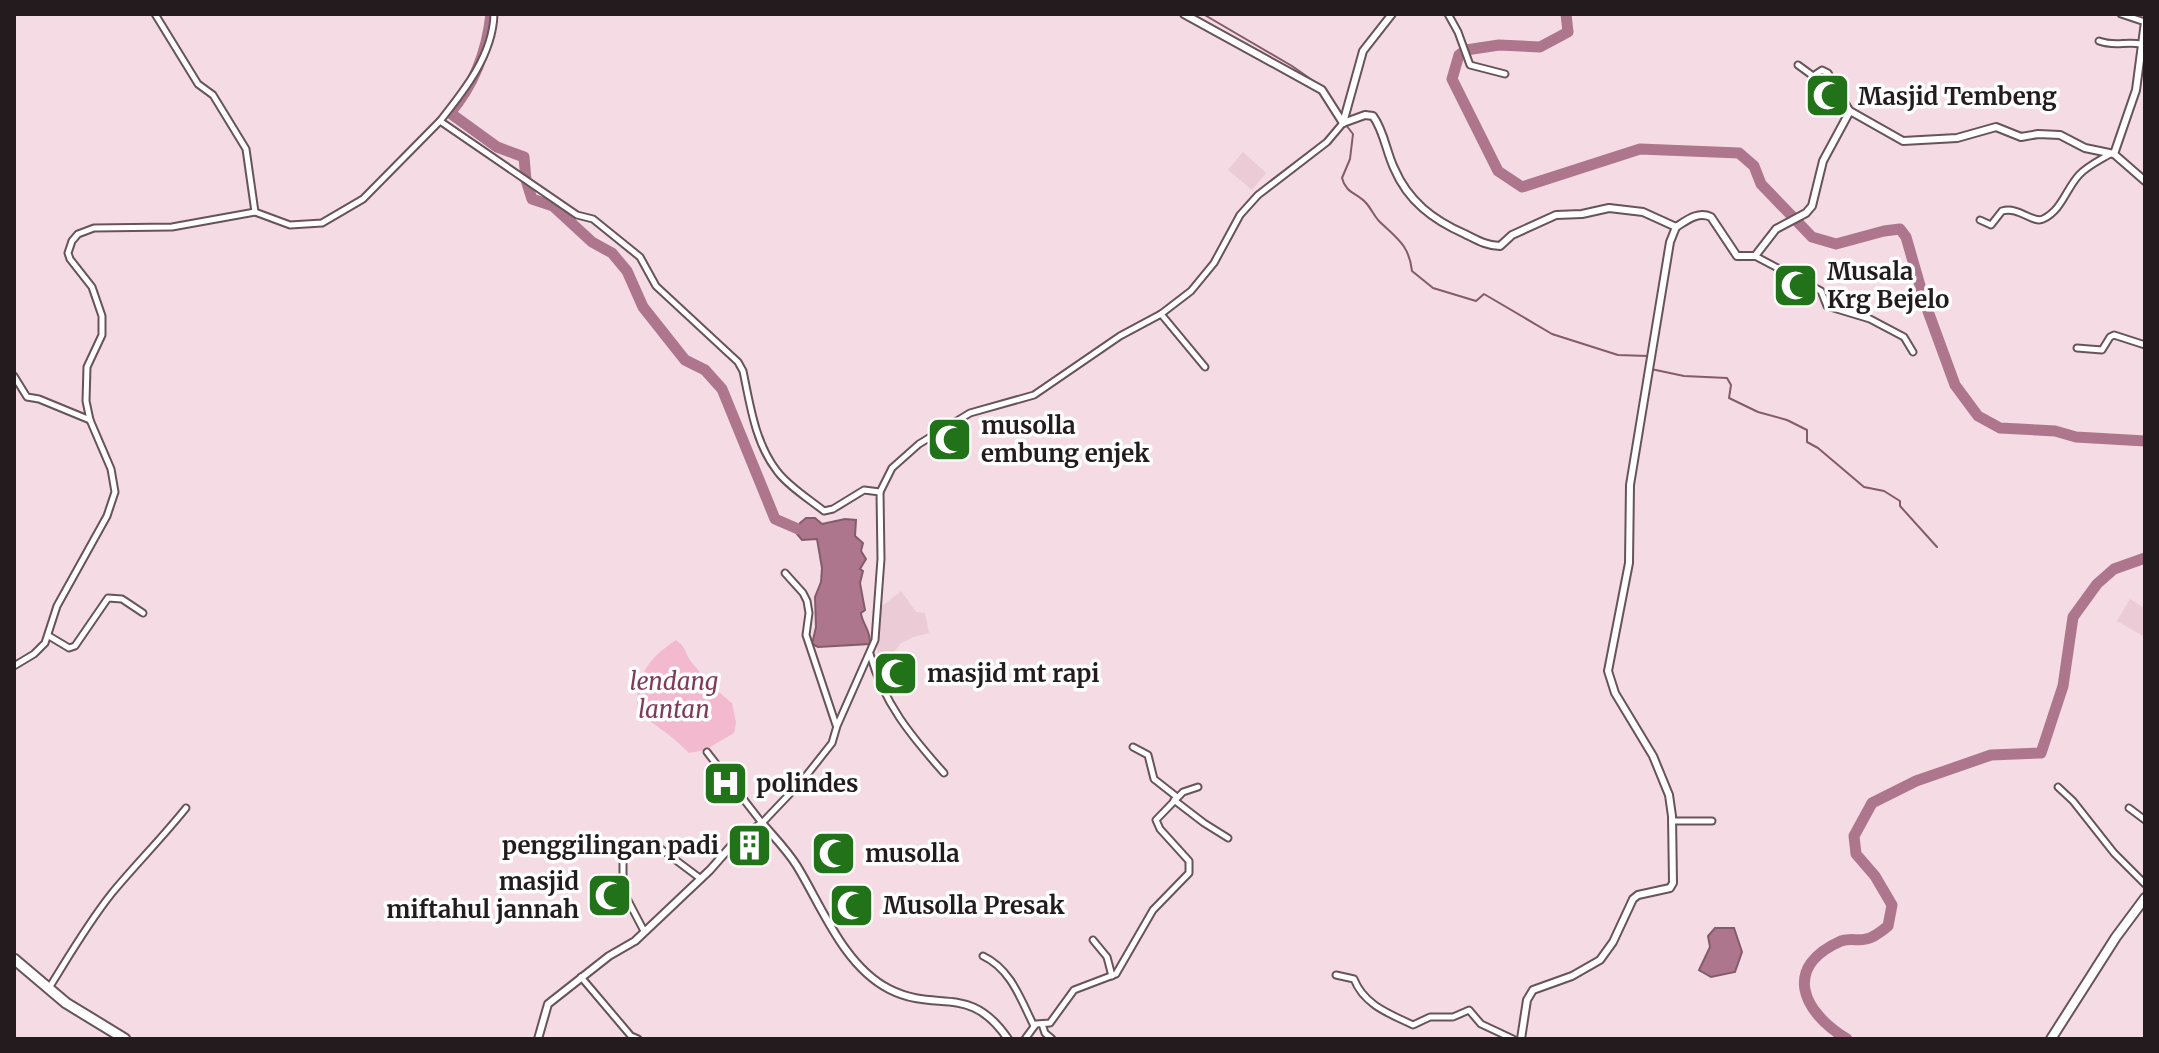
<svg xmlns="http://www.w3.org/2000/svg" width="2159" height="1053" viewBox="0 0 2159 1053" font-family="Merriweather,serif">
  <rect width="100%" height="100%" fill="#f4dbe4"/>
  <!-- built -->
  <g fill="#ebcbd6">
    <path d="M1243 152 1266 173 1252 190 1228 170Z"/>
    <path d="M901 591 916 612 925 613 929 633 913 637 900 644 891 656 879 663 877 645 881 607Z"/>
    <path d="M2130 599 2143 607 2145 605V637L2117 621Z"/>
  </g>
  <!-- green -->
  <path fill="#f3b9cf" d="M676 640C687 649 684 650 690 660 696 669 723 697 732 703L736 722 734 733 705 750 689 753C673 736 655 725 637 712 636 677 646 660 676 640Z"/>
  <!-- water -->
  <g fill="#ae768c" stroke="#845b6b" stroke-width="2">
    <path d="M806 518H815L822 524 845 519 856 520 855 536 863 543 861 551 866 559 860 569 863 571 860 583 865 610 861 613C862 624 871 630 870 644L818 647 812 644 816 627 815 597 821 582 822 568 817 539 802 540 797 534 800 523Z"/>
    <path d="M1715 928H1734L1742 952 1735 972 1711 977 1699 970 1710 947 1708 936Z"/>
  </g>
  <g fill="none" stroke-linecap="round" stroke-linejoin="round">
    <!-- stream -->
    <g stroke="#845b6b" stroke-width="2">
      <path d="M1203 14 1292 66 1325 89"/>
      <path d="M1346 125 1353 134 1350 159 1342 178C1346 194 1358 193 1367 204 1371 209 1374 215 1378 220 1396 238 1409 244 1412 271L1433 288 1476 301 1484 294 1552 334 1618 355 1648 356V361"/>
      <path d="M1651 369 1684 376 1727 378 1731 385 1729 398 1758 412 1787 420 1807 430V442L1818 448 1864 487 1884 491 1900 501V506L1937 547"/>
    </g>
    <!-- river -->
    <g stroke="#ae768c" stroke-width="11">
      <path d="M491 14C487 50 474 85 450 113L497 147 524 157 526 180 532 199 553 206 592 242 612 253 627 271 643 307 685 360 705 370 722 389 775 519 798 529"/>
      <path d="M1566 14 1568 32 1540 47 1499 45 1466 50 1459 55 1452 79 1498 171 1522 187 1640 149 1739 153 1754 166 1761 184 1812 237 1836 244 1884 231 1900 229 1906 237 1925 303 1955 385 1978 416 2000 428 2055 431 2076 437 2145 441"/>
      <path d="M1847 1039C1802 1012 1782 967 1841 941 1850 938 1858 941 1866 939 1874 938 1882 931 1888 926L1892 905 1875 876 1856 854 1854 836 1872 803 1916 781 1991 755 2041 753 2063 686 2073 617 2097 584 2114 569 2145 558"/>
    </g>
    <defs>
      <g id="minor">
        <path d="M155 14 198 84 213 95 246 149 255 212"/>
        <path d="M1448 14 1458 32 1470 65 1505 74"/>
        <path d="M2121 14 2145 22"/>
        <path d="M2099 41C2115 47 2125 41 2141 44"/>
        <path d="M1798 65 1813 76 1822 70 1828 73 1850 111"/>
        <path d="M440 121C464 91 493 55 494 14"/>
        <path d="M1980 220 1991 225 2002 211C2019 206 2033 224 2043 219 2062 210 2066 189 2079 175 2087 166 2100 160 2110 154"/>
        <path d="M1755 256 1821 291 1827 306 1870 319 1904 337 1913 352"/>
        <path d="M1161 314 1205 367"/>
        <path d="M2077 348 2102 350 2110 337 2114 335 2145 345"/>
        <path d="M14 376 27 397 39 399 90 420"/>
        <path d="M880 492 892 468 919 444 970 413 1034 395 1120 336 1161 314 1191 291 1214 263 1240 215 1258 195 1327 142 1343 123"/>
        <path d="M785 573 803 593 807 601 809 613 806 635 836 725"/>
        <path d="M49 636 69 648 75 646 108 598 122 599 143 613"/>
        <path d="M870 654C883 702 911 736 944 773"/>
        <path d="M14 666 34 654 45 643 57 606 107 516 115 492 111 469 90 420 86 401 87 367 102 335V316L92 287 70 259 68 253 72 241 78 234 94 228 172 227 255 212 290 225 322 223 363 199 440 121 577 215 593 219 640 257 656 286 738 362 743 371C750 404 755 443 777 471 788 486 809 499 824 511L833 509 864 490 880 492 881 559 875 640 837 726 832 743 802 781 762 823 707 752"/>
        <path d="M1133 747 1148 755 1154 779 1177 797"/>
        <path d="M2058 787 2073 801 2114 853 2145 884"/>
        <path d="M1174 800 1204 823 1228 838"/>
        <path d="M2129 808 2145 820"/>
        <path d="M1672 821H1712"/>
        <path d="M657 846 701 879"/>
        <path d="M623 847V891L644 931"/>
        <path d="M1093 940 1107 957 1112 976"/>
        <path d="M983 956C1011 969 1021 1000 1034 1026"/>
        <path d="M1336 975 1354 979C1364 1005 1390 1014 1413 1025L1430 1017H1453L1469 1010 1481 1024 1513 1039"/>
        <path d="M581 977 631 1036 638 1039"/>
        <path d="M49 988C69 956 88 923 112 893 136 864 162 838 186 808"/>
        <path d="M1042 1024 1045 1033 1052 1039"/>
        <path d="M1025 1039 1036 1024 1050 1023 1074 990 1116 974 1153 910 1189 873V861L1160 829 1156 820 1183 792 1198 787"/>
      </g>
      <g id="tertiary">
        <path d="M1184 14 1322 90 1343 123"/>
        <path d="M2145 22 2136 90 2114 154 2145 181"/>
        <path d="M1343 123 1365 115 1373 116C1384 131 1386 151 1394 168 1408 201 1433 220 1465 234 1477 240 1487 246 1500 246L1512 235 1556 215 1582 214 1609 208 1643 212 1676 227 1670 242 1630 485 1629 563 1608 671 1615 693 1653 756 1669 795 1672 816 1673 883 1670 888 1638 895 1633 899 1613 942 1600 960 1572 976 1533 990 1527 1000 1521 1039"/>
        <path d="M1343 123 1363 51 1392 14"/>
        <path d="M1676 227C1687 220 1698 211 1711 217L1737 256H1755L1776 229 1806 213 1812 206 1823 161 1850 111 1903 141 1957 138 1996 127 2021 137 2038 134 2060 135 2085 148 2114 154"/>
        <path d="M538 1039 548 1004 609 956 635 941 710 870 732 845 762 823C774 837 787 850 797 866 822 907 844 966 889 989 938 1014 969 982 1008 1039"/>
      </g>
      <path id="primary" d="M2051 1039 2116 937 2145 898"/>
      <path id="trunk" d="M14 959 66 1003 125 1039"/>
    </defs>
    <!-- minor casing -->
    <use href="#minor" stroke="#68535b" stroke-width="9"/>
    <!-- tertiary casing -->
    <use href="#tertiary" stroke="#68535b" stroke-width="10"/>
    <!-- primary casing -->
    <use href="#primary" stroke="#68535b" stroke-width="12"/>
    <!-- trunk casing -->
    <use href="#trunk" stroke="#68535b" stroke-width="13"/>
    <!-- minor -->
    <use href="#minor" stroke="#fff" stroke-width="5"/>
    <!-- tertiary -->
    <use href="#tertiary" stroke="#fff" stroke-width="6"/>
    <!-- primary -->
    <use href="#primary" stroke="#fff" stroke-width="8"/>
    <!-- trunk -->
    <use href="#trunk" stroke="#fff" stroke-width="9"/>
  </g>
  <!-- icons -->
  <defs>
    <symbol id="mosque-square" viewBox="-11 -11 22 22"><rect x="-9" y="-9" width="18" height="18" rx="4" fill="#22721a" stroke="#fff"/><path d="M3.5-4.9A6 6 0 1 0 3.5 4.9A5 5 0 1 1 3.5-4.9Z" fill="#fff"/></symbol>
    <symbol id="hospital-square" viewBox="-11 -11 22 22"><rect x="-9" y="-9" width="18" height="18" rx="4" fill="#22721a" stroke="#fff"/><path d="M-5-5h3v3.5h4V-5h3V5h-3V1.5h-4V5h-3Z" fill="#fff"/></symbol>
    <symbol id="building-square" viewBox="-11 -11 22 22"><rect x="-9" y="-9" width="18" height="18" rx="4" fill="#22721a" stroke="#fff"/><path d="M-4-6H4V6H1V3H-1V6H-4ZM-2.5-4.3h1.7v1.8h-1.7ZM.8-4.3h1.7v1.8H.8ZM-2.5-1h1.7V.8h-1.7ZM.8-1h1.7V.8H.8Z" fill="#fff"/></symbol>
  </defs>
  <g fill-rule="evenodd">
    <use href="#mosque-square" x="1802" y="70" width="51" height="51"/>
    <use href="#mosque-square" x="1770" y="260" width="51" height="51"/>
    <use href="#mosque-square" x="924" y="414" width="51" height="51"/>
    <use href="#mosque-square" x="870" y="648" width="51" height="51"/>
    <use href="#hospital-square" x="700" y="758" width="51" height="51"/>
    <use href="#building-square" x="724" y="820" width="51" height="51"/>
    <use href="#mosque-square" x="808" y="828" width="51" height="51"/>
    <use href="#mosque-square" x="584" y="870" width="51" height="51"/>
    <use href="#mosque-square" x="826" y="880" width="51" height="51"/>
  </g>
  <g text-anchor="middle" dominant-baseline="central" stroke-width="7" stroke-linejoin="round" paint-order="stroke">
    <!-- poi labels -->
    <g font-size="24" font-weight="bold" fill="#231b1e" stroke="#fff" text-anchor="start">
      <text x="1858" y="96">Masjid Tembeng</text>
      <text x="1827" y="271">Musala<tspan x="1827" dy="28">Krg Bejelo</tspan></text>
      <text x="981" y="425">musolla<tspan x="981" dy="28">embung enjek</tspan></text>
      <text x="927" y="673">masjid mt rapi</text>
      <text x="756" y="783">polindes</text>
      <text x="719" y="845" text-anchor="end">penggilingan padi</text>
      <text x="865" y="853">musolla</text>
      <text x="579" y="881" text-anchor="end">masjid<tspan x="579" dy="28">miftahul jannah</tspan></text>
      <text x="883" y="905">Musolla Presak</text>
    </g>
    <!-- park labels -->
    <g font-size="24" font-style="italic" fill="#823a5a" stroke="#fff">
      <text x="674" y="681">lendang<tspan x="674" dy="28">lantan</tspan></text>
    </g>
  </g>
  <!-- border -->
  <rect width="2159" height="1053" fill="none" stroke="#231b1e" stroke-width="32"/>
</svg>
